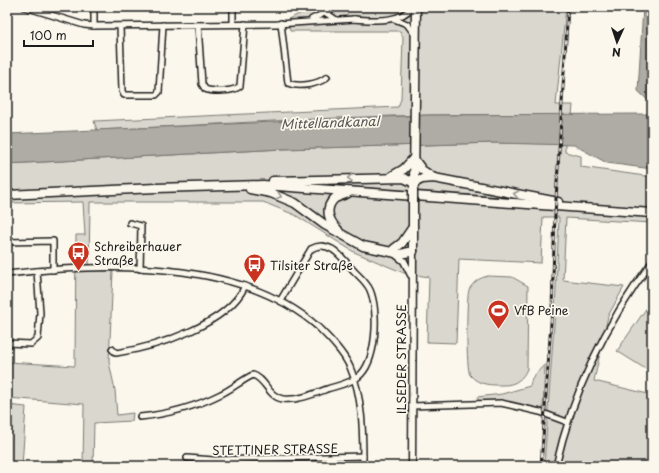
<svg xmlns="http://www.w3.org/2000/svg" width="659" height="473" viewBox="0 0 659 473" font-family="'Playpen Sans',sans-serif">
  <rect width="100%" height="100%" fill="#fbf7ec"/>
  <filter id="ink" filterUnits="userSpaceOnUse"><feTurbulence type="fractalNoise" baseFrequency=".025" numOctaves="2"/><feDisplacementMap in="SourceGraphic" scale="8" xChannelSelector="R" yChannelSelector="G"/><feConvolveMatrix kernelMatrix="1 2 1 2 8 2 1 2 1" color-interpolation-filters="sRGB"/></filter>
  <g filter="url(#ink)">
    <!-- green -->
    <g fill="#dad7ce" stroke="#7b7a75">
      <path d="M316 7H566L556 105H573L572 116C413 110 255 123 97 130L94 121 398 107 401 99 403 37 400 31H290L288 19Z"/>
      <path d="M495 143 565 144V152L581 156V167L652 177V223L566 218 563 280 624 287 608 316 594 381 652 395V466H544L555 311 559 217H543L541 263 459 259 456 343 427 342 429 277 404 273 354 252 295 215 263 202H90L89 271H113L109 362 115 390 117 415 133 413 132 421 94 423 93 466H83L84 404 7 398V362L75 366 76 235H85L83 202 7 203V164L282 149Z"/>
      <path d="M488 276 512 277 528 286 527 369C523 379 515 385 504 385 492 385 479 386 470 375 466 370 466 298 469 290 473 282 479 278 488 276Z"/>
      <path d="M652 300V373L617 351Z"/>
      <path d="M545 364 543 409 514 403 479 401 477 397 502 394 530 386 532 378Z"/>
      <path d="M7 405 26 407 22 466H7Z"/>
    </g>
    <!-- water -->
    <g fill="#afaca5" stroke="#74726e">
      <path d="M643 7H652V104L638 91Z"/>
      <path d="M652 108V169L607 163 574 145 495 143 282 149 7 164V134L428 115 647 114 651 111Z"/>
    </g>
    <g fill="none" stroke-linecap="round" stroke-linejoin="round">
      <defs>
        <g id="minor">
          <path d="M25 7 84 25 94 26 277 24 355 19"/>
          <path d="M326 13 335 19"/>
          <path d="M312 19 337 7"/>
          <path d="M353 19C372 20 399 24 412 7"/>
          <path d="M394 19 407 24 415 35"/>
          <path d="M281 23 288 83C299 88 319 84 327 77"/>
          <path d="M233 24V7"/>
          <path d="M198 25 202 84 205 89C212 92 234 92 240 86L245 24"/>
          <path d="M94 26V7"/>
          <path d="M120 26 122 91 124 95H156L159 92 163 25"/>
          <path d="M130 223 141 226 140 269"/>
          <path d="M7 242 53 241V270"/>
          <path d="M7 274C104 263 241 258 318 327 330 339 343 352 350 367 363 397 363 434 363 466"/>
          <path d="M7 343 31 344 38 338 40 313 37 271"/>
          <path d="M112 349 116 353C156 347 227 325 245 286"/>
          <path d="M412 406 501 403 540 412 567 422"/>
          <path d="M140 417C169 414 195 407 221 394 232 389 242 380 253 375 266 379 268 397 283 399 297 401 314 394 327 389 336 386 351 383 358 377 377 362 379 311 370 290 367 283 360 277 355 272 343 259 330 238 311 249L280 301"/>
          <path d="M187 458 214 460 363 456"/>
          <path d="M556 466C573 391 606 323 652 262"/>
        </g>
        <g id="tertiary">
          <path d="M394 253 404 261 411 275"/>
          <path d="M412 466 413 251"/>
        </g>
        <g id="primary">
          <path d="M414 159 422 170 434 178"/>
          <path d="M392 176 404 169 414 158"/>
          <path d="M273 181 404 178 414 183"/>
          <path d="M414 183 422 179 434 178 558 202"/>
          <path d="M414 186 416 7"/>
          <path d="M250 189 271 193 295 203 325 225 363 246 401 254 413 251"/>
          <path d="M7 195 156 188 263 185 652 213"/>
          <path d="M338 230C328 220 324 208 335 198L348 193"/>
          <path d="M394 249 402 243 413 227"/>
          <path d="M413 251V203"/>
        </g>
      </defs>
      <!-- minor casing -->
      <use href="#minor" stroke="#1c1c1c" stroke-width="8"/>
      <!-- tertiary casing -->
      <use href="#tertiary" stroke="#1c1c1c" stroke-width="9"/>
      <!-- primary casing -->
      <use href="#primary" stroke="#1c1c1c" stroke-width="11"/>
      <!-- minor -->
      <use href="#minor" stroke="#fbf7ec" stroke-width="5"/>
      <!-- tertiary -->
      <use href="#tertiary" stroke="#fbf7ec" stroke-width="6"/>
      <!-- primary -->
      <use href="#primary" stroke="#fbf7ec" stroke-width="8"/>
      <defs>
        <path id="rail" d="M541 466 552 309 555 215 568 7"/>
      </defs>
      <!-- rail casing -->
      <use href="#rail" stroke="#1c1c1c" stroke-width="3"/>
      <!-- rail -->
      <use href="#rail" stroke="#fbf7ec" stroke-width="1.5" stroke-dasharray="4.5" stroke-linecap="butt"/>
      <defs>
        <path id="primary-bridge" d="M413 203V190"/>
      </defs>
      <!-- primary-bridge casing -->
      <use href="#primary-bridge" stroke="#1c1c1c" stroke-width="11" stroke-linecap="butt"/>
      <!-- primary-bridge -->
      <use href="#primary-bridge" stroke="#fbf7ec" stroke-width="8"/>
    </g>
    <!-- one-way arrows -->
    <defs><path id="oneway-chevron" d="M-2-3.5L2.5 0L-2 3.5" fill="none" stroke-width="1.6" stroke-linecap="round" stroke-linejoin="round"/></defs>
    <g stroke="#97948e">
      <use href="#oneway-chevron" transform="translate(350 178) rotate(178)"/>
      <use href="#oneway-chevron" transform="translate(516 194) rotate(-169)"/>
      <use href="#oneway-chevron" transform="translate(279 196) rotate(19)"/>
    </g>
  </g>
  <!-- icons -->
  <defs>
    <symbol id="bus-pin" viewBox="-11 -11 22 30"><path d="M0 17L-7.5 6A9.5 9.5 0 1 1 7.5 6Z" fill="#c8321e" stroke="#fbf7ec"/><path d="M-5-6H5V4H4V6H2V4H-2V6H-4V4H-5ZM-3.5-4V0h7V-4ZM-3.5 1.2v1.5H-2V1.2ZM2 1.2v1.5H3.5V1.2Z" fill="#fff"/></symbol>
    <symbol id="stadium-pin" viewBox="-11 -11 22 30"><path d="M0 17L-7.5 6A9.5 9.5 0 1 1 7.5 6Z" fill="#c8321e" stroke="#fbf7ec"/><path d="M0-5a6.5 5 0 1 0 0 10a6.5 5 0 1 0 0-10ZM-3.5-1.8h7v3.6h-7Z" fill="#fff"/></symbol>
  </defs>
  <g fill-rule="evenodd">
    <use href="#bus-pin" x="66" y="240" width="25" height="34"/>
    <use href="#bus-pin" x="242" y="252" width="25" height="34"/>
    <use href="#stadium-pin" x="486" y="298" width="25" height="34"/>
  </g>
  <g text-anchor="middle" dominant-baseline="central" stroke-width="3.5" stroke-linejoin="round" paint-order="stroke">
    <!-- poi labels -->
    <g font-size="12" fill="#1c1c1c" stroke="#fbf7ec" text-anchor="start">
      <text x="94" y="246">Schreiberhauer<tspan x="94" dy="14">Straße</tspan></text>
      <text x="270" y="265">Tilsiter Straße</text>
      <text x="514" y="310">VfB Peine</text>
    </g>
    <!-- street labels -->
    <g font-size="12" fill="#1c1c1c" stroke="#fbf7ec">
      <text transform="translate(401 359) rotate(-90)">ILSEDER STRASSE</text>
      <text transform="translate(275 449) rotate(-1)">STETTINER STRASSE</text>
    </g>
    <!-- water labels -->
    <g font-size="13" font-style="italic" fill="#575653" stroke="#fbf7ec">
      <text transform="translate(330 122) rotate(-2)">Mittellandkanal</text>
    </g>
  </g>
  <!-- margin -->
  <rect width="659" height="473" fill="none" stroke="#fbf7ec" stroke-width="24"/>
  <rect x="12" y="12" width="635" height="449" fill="none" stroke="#1c1c1c" stroke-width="1.5" filter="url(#ink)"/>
  <!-- north arrow -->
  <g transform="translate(617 42) rotate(183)" stroke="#fbf7ec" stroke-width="3" paint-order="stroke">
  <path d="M0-3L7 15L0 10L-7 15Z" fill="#1c1c1c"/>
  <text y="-6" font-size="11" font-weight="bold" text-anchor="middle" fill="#1c1c1c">N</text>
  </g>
  <!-- scale -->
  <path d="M24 40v6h69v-6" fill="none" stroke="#1c1c1c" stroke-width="2"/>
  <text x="30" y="40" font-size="12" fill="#1c1c1c" stroke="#fbf7ec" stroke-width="3" paint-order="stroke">100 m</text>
</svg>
